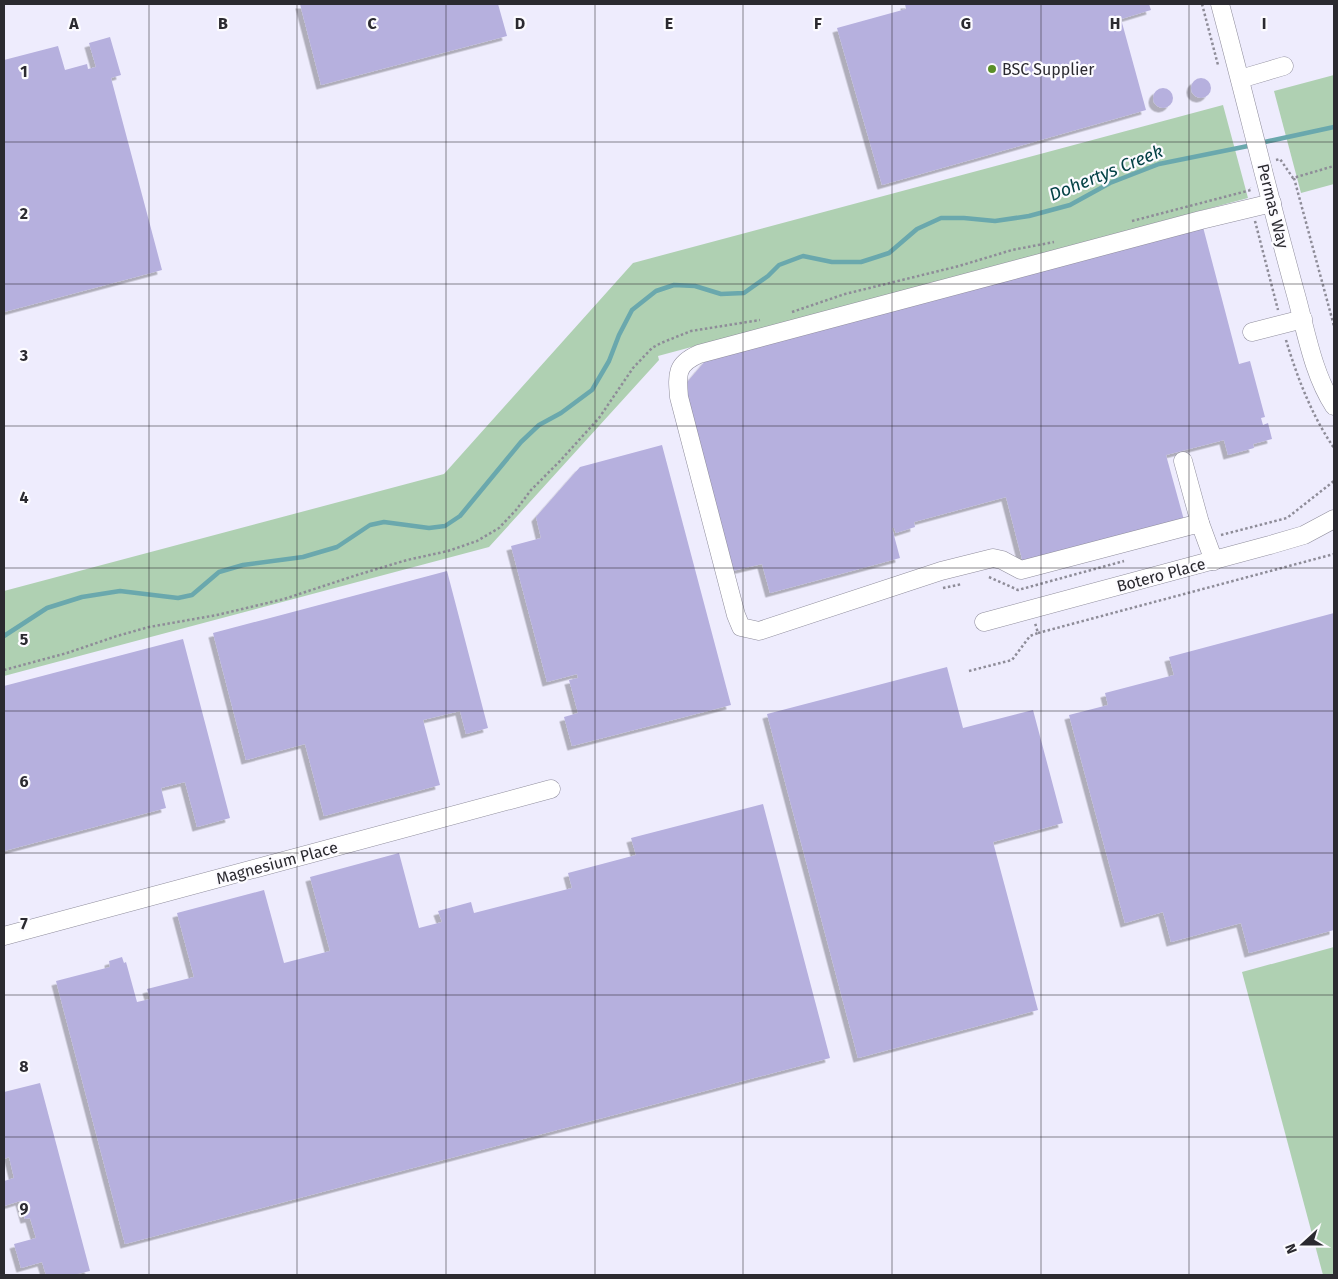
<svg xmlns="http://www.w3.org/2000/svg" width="1338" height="1279" viewBox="0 0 1338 1279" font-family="'Fira Sans',sans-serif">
  <defs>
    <filter id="shadow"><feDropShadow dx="-4.5" dy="4.5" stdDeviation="0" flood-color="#0004"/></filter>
  </defs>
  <rect width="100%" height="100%" fill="#eeecfd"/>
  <!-- green -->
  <g fill="#afd0b2">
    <path d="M1334 75V184L1301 193 1274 91Z"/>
    <path d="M1223 105 1248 198 658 356 659 360 489 547 4 676V591L444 474 633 263Z"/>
    <path d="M1334 947V1275H1323L1242 972Z"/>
  </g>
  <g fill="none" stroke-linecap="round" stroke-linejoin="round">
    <!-- stream -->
    <g stroke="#6aa8ad" stroke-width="4.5">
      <path d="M1260 143 1334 127"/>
      <path d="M4 636 47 608 82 597 120 591 178 598 192 595 219 572 243 565 303 557 337 547 370 525 384 522 429 528 445 526 460 516 521 442 539 425 561 413 592 390 609 361 619 335 632 310 656 291 674 285 695 286 721 294 744 293 768 276 779 265 803 256 832 262H861L889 253 917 229 941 218H964L995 221 1029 216 1070 205 1110 183 1159 164 1253 145"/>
    </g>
  </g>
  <!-- building -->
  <g fill="#b6b0de" filter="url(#shadow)">
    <path d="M300 4H498L507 36 321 85Z"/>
    <path d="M905 4H1149L1151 10 1121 19 1146 110 882 185 837 28 906 9Z"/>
    <path d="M110 37 121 75 111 78 162 270 4 312V60L58 46 65 70 87 64 88 69 96 67 89 43Z"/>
    <circle cx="1201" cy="88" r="10"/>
    <circle cx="1163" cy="98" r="10"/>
    <path d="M1203 227 1239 364 1250 361 1265 417 1261 418 1263 425 1268 423 1272 439 1253 444 1254 448 1228 455 1224 440 1166 455 1184 520 1023 563 1006 497 914 522 915 527 896 533 894 528H892L900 558 770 593 762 564 732 571 683 387 707 359Z"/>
    <path d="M662 445 731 705 572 746 564 717 578 713 569 680 578 678 577 674 547 682 511 546 541 538 536 517 580 467Z"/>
    <path d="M447 571 488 728 466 734 460 711 423 720 440 785 324 816 305 744 246 760 213 633Z"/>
    <path d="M1334 613V930L1249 953 1241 923 1171 942 1163 912 1125 923 1069 715 1108 705 1105 693 1174 675 1169 657Z"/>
    <path d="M183 639 230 818 197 827 185 782 161 788 166 808 4 851V686Z"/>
    <path d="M947 667 963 728 1033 710 1063 823 993 842 1038 1010 858 1058 767 714Z"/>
    <path d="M763 804 830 1058 125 1244 56 981 110 967 109 961 122 957 124 963 126 962 137 1002 150 999 147 989 194 977 177 913 264 890 284 963 330 951 310 877 399 853 419 928 442 922 438 911 471 902 474 913 572 888 568 873 636 855 631 838Z"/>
    <path d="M40 1083 90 1271 73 1275H46L42 1262 21 1268 14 1244 36 1238 30 1218 25 1219 20 1201 4 1206V1181L14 1178 9 1157 4 1159V1092Z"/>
  </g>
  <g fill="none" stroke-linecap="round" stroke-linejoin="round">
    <defs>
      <g id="minor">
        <path d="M1220 4C1246 101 1269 198 1296 295 1306 331 1313 374 1334 406"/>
        <path d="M1240 79 1284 66"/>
        <path d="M1252 332 1303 319"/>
        <path d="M1183 461 1200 523"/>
        <path d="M1214 561 1200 523 1021 570 1002 560 993 558 941 571 759 631 741 627 736 615 679 397C677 374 676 364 699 354L1201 220 1272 203"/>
        <path d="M984 622 1270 545 1304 535 1334 519"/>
        <path d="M4 936 551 789"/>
      </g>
    </defs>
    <!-- minor casing -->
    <use href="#minor" stroke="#8f8d9c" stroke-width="19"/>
    <!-- path -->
    <g stroke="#8e8c98" stroke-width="2.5" stroke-dasharray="2.5 2.5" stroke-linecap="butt">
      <path d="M1202 4 1218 65"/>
      <path d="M1276 160 1280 159 1293 178 1334 166"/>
      <path d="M1294 178 1334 326"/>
      <path d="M1132 221 1251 190 1250 188"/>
      <path d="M1255 221 1278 310"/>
      <path d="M792 312 845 294 959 266 1012 250 1054 242"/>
      <path d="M1286 340C1297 377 1312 416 1334 448"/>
      <path d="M1221 535 1287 518 1334 481"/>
      <path d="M989 577 1018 590 1124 561"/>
      <path d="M943 588 962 584"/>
      <path d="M1038 633 1334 554"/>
      <path d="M4 670 67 653 117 636 149 627 217 615 284 599 357 575 407 560 448 551 477 541 499 528 516 510 531 490 560 461 599 418 633 368 652 348 661 343 691 331 760 320"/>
      <path d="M969 671 1012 660 1030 636 1038 633 1035 623"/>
    </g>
    <!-- minor -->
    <use href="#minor" stroke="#fff" stroke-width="18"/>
  </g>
  <!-- grid -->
  <path fill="none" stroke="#2b2a30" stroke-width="1" stroke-opacity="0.55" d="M149 4V1275M297 4V1275M446 4V1275M595 4V1275M743 4V1275M892 4V1275M1041 4V1275M1189 4V1275M4 142H1334M4 284H1334M4 426H1334M4 568H1334M4 711H1334M4 853H1334M4 995H1334M4 1137H1334"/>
  <!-- markers -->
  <circle fill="#5a8f28" stroke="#fcfbff" stroke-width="2" cx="992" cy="69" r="5"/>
  <g text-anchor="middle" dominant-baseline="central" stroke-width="4.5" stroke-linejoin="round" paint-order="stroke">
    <!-- poi labels -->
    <g font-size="16" fill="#2b2a30" stroke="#fcfbff" text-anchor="start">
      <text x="1002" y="69">BSC Supplier</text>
    </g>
    <!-- street labels -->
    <g font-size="16" fill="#2b2a30" stroke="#fcfbff">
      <text transform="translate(1273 206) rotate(76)">Permas Way</text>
      <text transform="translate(1161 575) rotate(-15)">Botero Place</text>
      <text transform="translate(277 863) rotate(-15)">Magnesium Place</text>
    </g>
    <!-- water labels -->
    <g font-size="18" font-style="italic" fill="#054246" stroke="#fcfbff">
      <text transform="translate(1106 173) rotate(-22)">Dohertys Creek</text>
    </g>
  </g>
  <g font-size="16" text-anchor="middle" font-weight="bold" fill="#2b2a30" stroke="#fcfbff" stroke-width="4.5" stroke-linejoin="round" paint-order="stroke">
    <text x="74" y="29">A</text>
    <text x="223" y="29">B</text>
    <text x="372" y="29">C</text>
    <text x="520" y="29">D</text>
    <text x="669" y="29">E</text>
    <text x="818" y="29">F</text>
    <text x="966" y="29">G</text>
    <text x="1115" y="29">H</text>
    <text x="1264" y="29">I</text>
    <text x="24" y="77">1</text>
    <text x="24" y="219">2</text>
    <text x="24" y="361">3</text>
    <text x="24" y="503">4</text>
    <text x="24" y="645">5</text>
    <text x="24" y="787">6</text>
    <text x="24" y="929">7</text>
    <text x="24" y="1072">8</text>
    <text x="24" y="1214">9</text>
  </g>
  <!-- border -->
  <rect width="1338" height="1279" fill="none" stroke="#2b2a30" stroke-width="10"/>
  <!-- north arrow -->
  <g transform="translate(1303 1244) rotate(249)" stroke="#fcfbff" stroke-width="4" paint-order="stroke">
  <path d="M0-4L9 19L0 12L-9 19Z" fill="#2b2a30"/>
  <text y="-8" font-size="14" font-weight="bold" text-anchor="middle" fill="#2b2a30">N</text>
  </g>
</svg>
